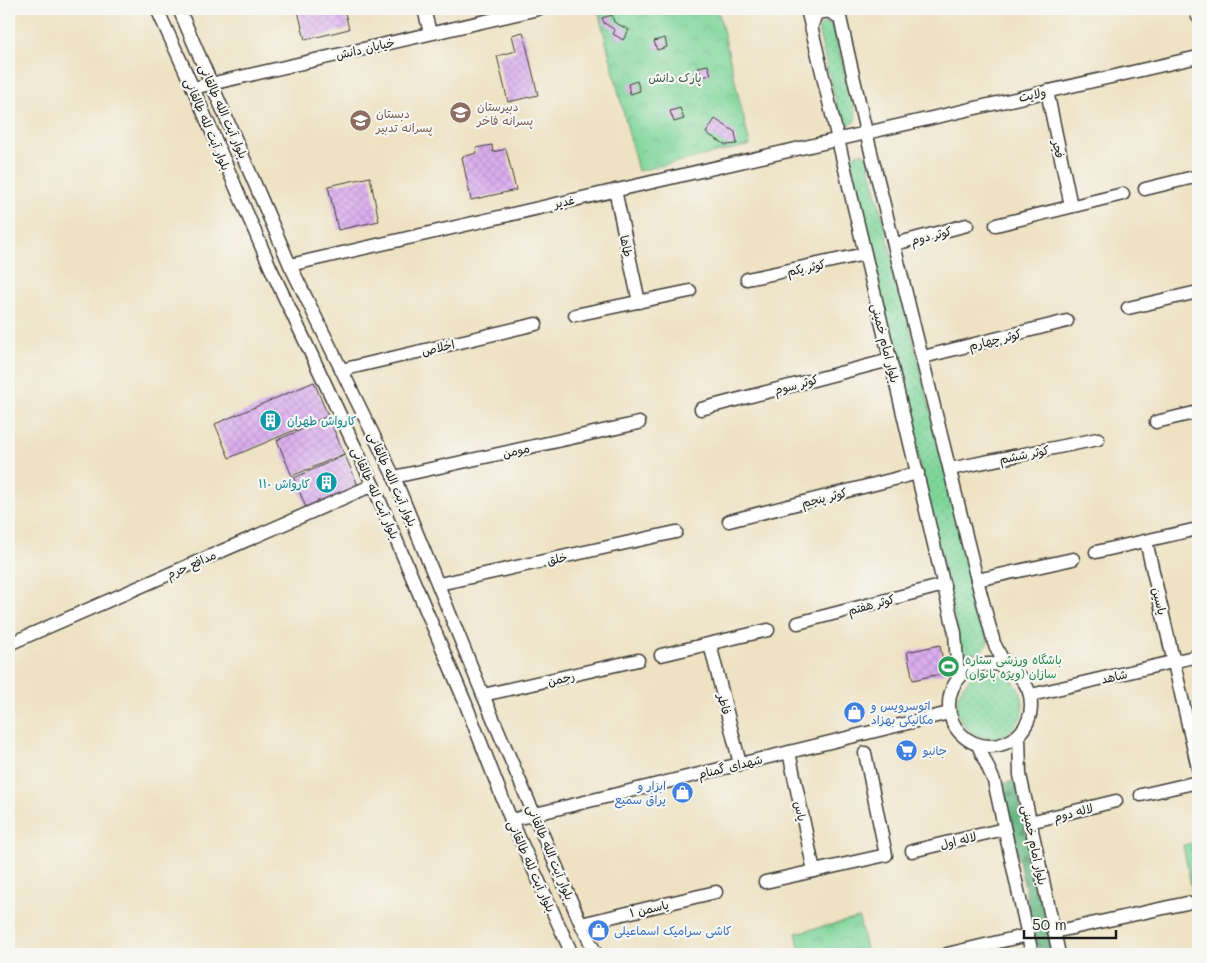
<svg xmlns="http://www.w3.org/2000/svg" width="1207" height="963" viewBox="0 0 1207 963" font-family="Mali,'Playpen Sans Arabic',sans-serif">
  <defs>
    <pattern id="grass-dots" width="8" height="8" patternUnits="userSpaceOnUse" patternTransform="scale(1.25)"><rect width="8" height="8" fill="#7ed599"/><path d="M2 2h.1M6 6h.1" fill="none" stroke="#6cb683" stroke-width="1.8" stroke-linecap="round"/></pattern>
    <pattern id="forest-firs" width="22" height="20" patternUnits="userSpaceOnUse" patternTransform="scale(1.25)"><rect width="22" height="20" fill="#66b681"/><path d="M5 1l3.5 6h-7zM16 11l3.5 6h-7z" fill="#539369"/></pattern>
    <pattern id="park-crowns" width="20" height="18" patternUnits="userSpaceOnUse" patternTransform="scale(1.25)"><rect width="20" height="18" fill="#7ed599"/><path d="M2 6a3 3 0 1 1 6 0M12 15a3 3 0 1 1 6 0" fill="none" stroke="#6cb683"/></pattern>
    <pattern id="building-cross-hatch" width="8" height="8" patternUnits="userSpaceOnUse" patternTransform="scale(1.25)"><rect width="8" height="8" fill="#dbaeee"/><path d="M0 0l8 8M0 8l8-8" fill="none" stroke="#bb95cc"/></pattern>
  </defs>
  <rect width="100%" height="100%" fill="#f6f6f2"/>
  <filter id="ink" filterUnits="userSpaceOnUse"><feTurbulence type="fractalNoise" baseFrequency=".02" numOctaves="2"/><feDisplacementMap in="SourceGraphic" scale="10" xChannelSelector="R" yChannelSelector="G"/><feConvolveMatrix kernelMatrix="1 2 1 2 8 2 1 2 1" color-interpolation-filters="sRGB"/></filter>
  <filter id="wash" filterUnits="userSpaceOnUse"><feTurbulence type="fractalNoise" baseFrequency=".0096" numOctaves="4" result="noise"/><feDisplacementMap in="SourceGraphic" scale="20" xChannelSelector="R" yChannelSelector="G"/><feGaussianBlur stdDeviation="1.12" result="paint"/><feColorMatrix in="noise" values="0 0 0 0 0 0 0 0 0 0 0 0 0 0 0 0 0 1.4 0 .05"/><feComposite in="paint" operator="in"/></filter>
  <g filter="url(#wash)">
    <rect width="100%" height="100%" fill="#eee2c3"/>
    <!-- grass -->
    <g fill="url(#grass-dots)" stroke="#4d785a">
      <path d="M824 23 829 24 833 27 856 116 855 121 849 125 844 124 840 120 818 29Z"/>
      <path d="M862 153 867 156 988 642C980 655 977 655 962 651L851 161 856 154Z"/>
      <circle cx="990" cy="705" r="33"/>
    </g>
    <!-- forest -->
    <path fill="url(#forest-firs)" stroke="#41694e" d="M1012 781 1016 785 1052 954H1039L1003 787V784Z"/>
    <!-- park -->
    <g fill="url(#park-crowns)" stroke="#4d785a">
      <path d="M598 9H718L750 145 638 171Z"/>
      <path d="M1198 842V921L1183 845Z"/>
      <path d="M859 918 867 954H801L796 933Z"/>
    </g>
    <g id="blocks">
      <!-- building -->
      <g fill="url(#building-cross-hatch)">
        <path d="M309 9H344L349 29 305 40 298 11Z"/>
        <path d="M612 15 614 22 629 30 623 40 613 34 615 30 604 23 602 18Z"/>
        <path d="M523 32 538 95 508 102 497 56 516 51 512 35Z"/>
        <path d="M665 38 667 47 657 50 654 41Z"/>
        <path d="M708 65 711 75 701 77 698 67Z"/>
        <path d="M637 81 640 91 630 94 628 84Z"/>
        <path d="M680 108 684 119 674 122 670 111Z"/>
        <path d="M715 119 735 132 737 144 726 145 706 133Z"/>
        <path d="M492 145 493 152 506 149 516 190 471 200 462 157 477 153 476 148Z"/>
        <path d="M370 177 379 221 338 230 328 186Z"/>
        <path d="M314 382 328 416 229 458 215 424Z"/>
        <path d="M329 418 344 454 292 476 277 440Z"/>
        <path d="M345 455 359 488 307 510 294 478Z"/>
        <path d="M940 645 945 673 913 680 907 652Z"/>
      </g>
    </g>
  </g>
  <g filter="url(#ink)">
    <use href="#blocks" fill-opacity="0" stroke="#3c3a35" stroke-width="1"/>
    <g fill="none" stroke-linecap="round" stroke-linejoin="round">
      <defs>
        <g id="minor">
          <path d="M157 9 193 88 271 269 373 485 465 702 511 820 572 954"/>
          <path d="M179 9 290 265 394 477 483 695 581 924 596 954"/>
          <path d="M424 9 430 33"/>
          <path d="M807 9 955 633 958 678"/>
          <path d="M838 9 866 132 977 580 994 643 1006 667"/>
          <path d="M1196 9 1198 17"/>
          <path d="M812 25 816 14C826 10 832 11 839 18"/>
          <path d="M193 88 538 9"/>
          <path d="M1047 91 1071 206"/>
          <path d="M1145 189 1198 176"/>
          <path d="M615 190 639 302"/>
          <path d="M996 225 1123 194"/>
          <path d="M895 244 967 225"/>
          <path d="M290 265 1198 57"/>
          <path d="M747 279 865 254"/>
          <path d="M1128 308 1198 292"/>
          <path d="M575 315 690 291"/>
          <path d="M923 357 1067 321"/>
          <path d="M341 370 536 324"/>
          <path d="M701 409 890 360"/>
          <path d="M1156 422 1198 412"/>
          <path d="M950 469 1098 439"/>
          <path d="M394 477 639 423"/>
          <path d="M729 521 918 473"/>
          <path d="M1146 541 1198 768"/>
          <path d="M1096 552 1193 530"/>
          <path d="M977 580 1073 559"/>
          <path d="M439 584 676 532"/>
          <path d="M798 623 944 585"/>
          <path d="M9 644 373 485"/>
          <path d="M710 644 740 764"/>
          <path d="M661 655 768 630"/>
          <circle cx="990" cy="705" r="41"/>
          <path d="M483 695 638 660"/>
          <path d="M1031 695 1198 656"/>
          <path d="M1019 735 1020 775 1059 954"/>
          <path d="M978 745 994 781 1032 954"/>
          <path d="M789 752 814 871"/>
          <path d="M1141 795 1198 782"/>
          <path d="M511 820 949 713"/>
          <path d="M1030 822 1116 801"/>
          <path d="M912 851 1004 829"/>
          <path d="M765 882 886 855 865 753"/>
          <path d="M581 924 716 892"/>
          <path d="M1054 932 1187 903"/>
          <path d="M947 954 1028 935"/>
        </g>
      </defs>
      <!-- minor casing -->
      <use href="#minor" stroke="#3c3a35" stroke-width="15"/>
      <!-- minor -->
      <use href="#minor" stroke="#fff" stroke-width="12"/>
    </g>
  </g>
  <!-- icons -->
  <defs>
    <symbol id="school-disc" viewBox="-11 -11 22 22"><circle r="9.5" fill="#8d6e63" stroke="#f6f6f2"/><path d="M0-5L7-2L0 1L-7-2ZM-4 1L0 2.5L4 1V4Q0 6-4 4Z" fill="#fff"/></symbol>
    <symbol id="building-disc" viewBox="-11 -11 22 22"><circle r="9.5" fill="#0f9aa8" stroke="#f6f6f2"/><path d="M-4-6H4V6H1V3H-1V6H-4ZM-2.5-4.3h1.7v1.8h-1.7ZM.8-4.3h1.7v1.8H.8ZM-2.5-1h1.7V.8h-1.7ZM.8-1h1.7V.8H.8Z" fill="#fff"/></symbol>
    <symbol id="stadium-disc" viewBox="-11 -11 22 22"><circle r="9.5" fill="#2e9e5b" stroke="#f6f6f2"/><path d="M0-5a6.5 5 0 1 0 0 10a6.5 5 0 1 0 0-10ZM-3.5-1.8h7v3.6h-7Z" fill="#fff"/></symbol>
    <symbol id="shop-disc" viewBox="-11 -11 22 22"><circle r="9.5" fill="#3f7fe0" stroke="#f6f6f2"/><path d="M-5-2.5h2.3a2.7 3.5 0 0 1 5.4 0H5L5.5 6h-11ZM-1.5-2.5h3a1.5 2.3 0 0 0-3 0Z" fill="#fff"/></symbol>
    <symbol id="supermarket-disc" viewBox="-11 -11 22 22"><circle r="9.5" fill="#3f7fe0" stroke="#f6f6f2"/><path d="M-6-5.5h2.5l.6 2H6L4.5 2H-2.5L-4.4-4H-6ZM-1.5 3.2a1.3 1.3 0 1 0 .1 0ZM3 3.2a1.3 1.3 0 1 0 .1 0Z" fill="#fff"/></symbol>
  </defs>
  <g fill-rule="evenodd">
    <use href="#school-disc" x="448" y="100" width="25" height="25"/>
    <use href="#school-disc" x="348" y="108" width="25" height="25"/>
    <use href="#building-disc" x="258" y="408" width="25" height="25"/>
    <use href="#building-disc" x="314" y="470" width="25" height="25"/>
    <use href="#stadium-disc" x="936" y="654" width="25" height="25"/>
    <use href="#shop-disc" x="842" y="700" width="25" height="25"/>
    <use href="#supermarket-disc" x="894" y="738" width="25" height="25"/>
    <use href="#shop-disc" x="670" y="780" width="25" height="25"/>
    <use href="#shop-disc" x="586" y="918" width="25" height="25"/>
  </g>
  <g text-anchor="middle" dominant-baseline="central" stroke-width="4.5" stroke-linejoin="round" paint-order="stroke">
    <!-- street labels -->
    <g font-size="12" fill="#1c1c1c" stroke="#f6f6f2">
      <text transform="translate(365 48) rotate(-13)">خیابان دانش</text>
      <text transform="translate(1032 94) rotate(-13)">ولایت</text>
      <text transform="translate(224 111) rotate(66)">بلوار آیت الله طالقانی</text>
      <text transform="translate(208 124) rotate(67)">بلوار آیت لله طالقانی</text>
      <text transform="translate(1059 149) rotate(78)">فجر</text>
      <text transform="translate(564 201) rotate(-13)">غدیر</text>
      <text transform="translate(931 235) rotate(-14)">کوثر دوم</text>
      <text transform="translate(627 246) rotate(78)">طاها</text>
      <text transform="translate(806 267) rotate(-12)">کوثر یکم</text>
      <text transform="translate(995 339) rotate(-14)">کوثر چهارم</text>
      <text transform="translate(886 343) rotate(76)">بلوار امام خمینی</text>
      <text transform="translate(438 347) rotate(-13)">اخلاص</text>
      <text transform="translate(796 384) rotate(-15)">کوثر سوم</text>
      <text transform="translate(516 450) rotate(-13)">مومن</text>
      <text transform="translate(1024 454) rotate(-11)">کوثر ششم</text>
      <text transform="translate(393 479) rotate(66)">بلوار آیت الله طالقانی</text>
      <text transform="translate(376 493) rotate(66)">بلوار آیت لله طالقانی</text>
      <text transform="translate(824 497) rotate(-14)">کوثر پنجم</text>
      <text transform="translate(557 558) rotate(-12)">خلق</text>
      <text transform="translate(191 564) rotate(-24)">مدافع حرم</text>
      <text transform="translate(1160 601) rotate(77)">یاسین</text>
      <text transform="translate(871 604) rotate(-15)">کوثر هفتم</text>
      <text transform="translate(1114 676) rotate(-13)">شاهد</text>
      <text transform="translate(561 678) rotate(-13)">رحمن</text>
      <text transform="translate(725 704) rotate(76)">فاطر</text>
      <text transform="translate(730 766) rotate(-14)">شهدای گمنام</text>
      <text transform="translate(801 811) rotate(78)">یاس</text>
      <text transform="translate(1073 812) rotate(-14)">لاله دوم</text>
      <text transform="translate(958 840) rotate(-14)">لاله اول</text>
      <text transform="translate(1035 845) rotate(78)">بلوار امام خمینی</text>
      <text transform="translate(551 852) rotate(67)">بلوار آیت الله طالقانی</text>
      <text transform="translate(532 866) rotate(66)">بلوار آیت لله طالقانی</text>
      <text transform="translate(649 908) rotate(-13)">یاسمن ۱</text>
    </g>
    <!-- park labels -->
    <g font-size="12" fill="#3e5d48" stroke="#f6f6f2">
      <text x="675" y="77">پارک دانش</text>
    </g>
    <!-- education labels -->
    <g font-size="12" fill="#785e54" stroke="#f6f6f2" text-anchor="start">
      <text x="477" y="106">دبیرستان<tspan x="477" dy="14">پسرانه فاخر</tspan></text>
      <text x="376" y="113">دبستان<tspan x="376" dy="14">پسرانه تدبیر</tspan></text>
    </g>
    <!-- culture labels -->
    <g font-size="12" fill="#0d838f" stroke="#f6f6f2" text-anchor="start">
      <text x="287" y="420">کارواش طهران</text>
      <text x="310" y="483" text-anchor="end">کارواش ۱۱۰</text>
    </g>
    <!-- leisure labels -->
    <g font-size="12" fill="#27864d" stroke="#f6f6f2" text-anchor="start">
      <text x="965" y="659">باشگاه ورزشی ستاره<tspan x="965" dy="14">سازان (ویژه بانوان)</tspan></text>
    </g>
    <!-- shop labels -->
    <g font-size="12" fill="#366cbe" stroke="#f6f6f2" text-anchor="start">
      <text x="871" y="705">اتوسرویس و<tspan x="871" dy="14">مکانیکی بهزاد</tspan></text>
      <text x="923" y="750">جانبو</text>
      <text x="666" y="785" text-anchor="end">ابزار و<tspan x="666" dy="14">يراق سميع</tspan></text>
      <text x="614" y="930">کاشی سرامیک اسماعیلی</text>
    </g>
  </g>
  <!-- margin -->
  <rect width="1207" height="963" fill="none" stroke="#f6f6f2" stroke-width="30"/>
  <!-- scale -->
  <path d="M1024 930v8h92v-8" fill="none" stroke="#1c1c1c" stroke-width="2.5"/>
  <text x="1032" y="930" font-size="15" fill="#1c1c1c" stroke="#f6f6f2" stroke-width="4" paint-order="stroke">50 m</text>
</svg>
